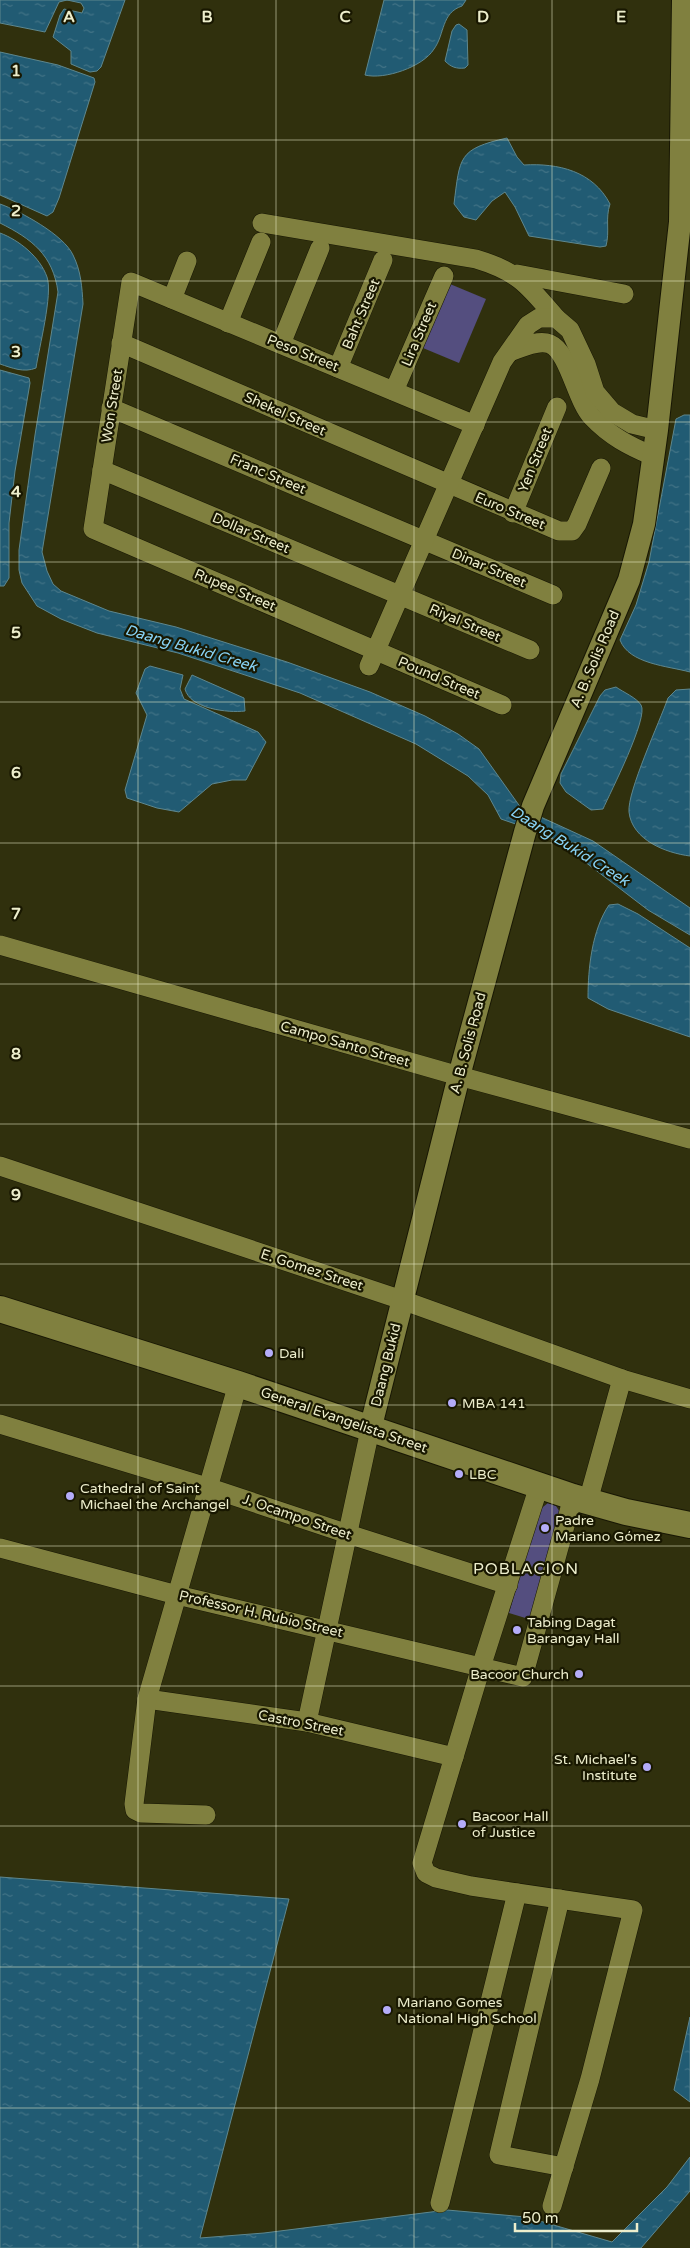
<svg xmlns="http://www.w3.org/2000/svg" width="690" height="2248" viewBox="0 0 690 2248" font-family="'Varela Round',sans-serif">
  <defs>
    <pattern id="water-ripples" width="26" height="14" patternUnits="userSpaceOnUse" patternTransform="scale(1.25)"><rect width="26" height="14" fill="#215b73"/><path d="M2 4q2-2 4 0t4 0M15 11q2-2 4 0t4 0" fill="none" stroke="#427386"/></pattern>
  </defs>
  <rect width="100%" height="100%" fill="#30300d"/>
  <!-- green -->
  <g fill="#544e7f">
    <path d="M450 284 486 299 459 363 423 348Z"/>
    <path d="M548 1503 556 1506 561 1514 532 1620 509 1613 538 1511Z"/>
  </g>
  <!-- water -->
  <g fill="url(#water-ripples)" stroke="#5e878e">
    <path d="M0 0H125L101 67 97 71 90 72 71 64V51L53 37 60 15 64 9 82 13 84 8 81 3 67 0 59 2 45 32 0 23Z"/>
    <path d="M384 0H466L462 6C441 13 445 34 434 49 423 67 384 80 365 75Z"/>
    <path d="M459 24 467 30 468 65 465 68C456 69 451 67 445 61L452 31 456 25Z"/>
    <path d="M0 52 58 65 94 78 95 82 59 198 53 212 47 216 0 195Z"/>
    <path d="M507 138 517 157 524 165C558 163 593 171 610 204 605 219 610 231 606 246L600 247 529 236 515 207 505 192 492 201 476 220 464 217 454 204C460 157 458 149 507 138Z"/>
    <path d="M0 204C20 211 64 235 73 255 81 271 82 287 83 304L42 552 47 571 53 584 61 591 109 611 176 627 287 662 370 692 425 716 458 734 479 749 521 808 593 841 690 908V935L648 910 559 842 536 831 501 819 488 795 468 776 416 744 300 693 178 653 97 633 61 619 37 606 22 583 19 570V550L35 435 58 292C53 255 32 239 0 223Z"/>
    <path d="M0 233C19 240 40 257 47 277 53 294 39 348 36 368 24 373 12 368 0 364Z"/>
    <path d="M0 370 29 378 30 383 15 471 9 523V578L4 586H0Z"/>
    <path d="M684 415H690V672C668 666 629 664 620 640L636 605 649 562 676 419Z"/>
    <path d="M150 666 183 675 180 689 184 699 258 732 266 742 246 780H232L212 784 179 812 157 808 127 798 125 790 147 715 136 693 145 669Z"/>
    <path d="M192 675 244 698 245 711C228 713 190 709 185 689Z"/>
    <path d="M616 687C623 692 637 698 641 705 649 717 610 793 603 809L591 810 566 792 560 783 561 774 600 696 605 690Z"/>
    <path d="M690 689V856C666 853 632 840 629 812 627 792 660 721 668 698L676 690Z"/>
    <path d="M618 904 638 914 690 948V1037L608 1009 588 998C588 968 592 930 609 905Z"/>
    <path d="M0 1877 289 1899 200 2238 264 2233 447 2210 526 2217 612 2242 667 2187 690 2157V2191L641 2248H0Z"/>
    <path d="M690 2017V2102L674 2090Z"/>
  </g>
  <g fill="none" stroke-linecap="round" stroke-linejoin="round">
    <defs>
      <g id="minor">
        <path d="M262 223 476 259C519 272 528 285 556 318"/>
        <path d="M517 274 624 294"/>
        <path d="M172 299 187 261"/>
        <path d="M228 323 261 242"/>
        <path d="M121 343 559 531H572L577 524 601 468"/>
        <path d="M281 344 320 248"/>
        <path d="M510 352C521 348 538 339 550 344 569 352 576 400 592 417 610 436 629 446 653 456"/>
        <path d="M338 368 383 260"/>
        <path d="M394 391 444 276"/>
        <path d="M111 408 553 595"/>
        <path d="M475 425 131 282 93 529 502 705"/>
        <path d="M102 470 530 650"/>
        <path d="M513 513 557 407"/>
        <path d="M369 666 502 362 528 325 539 318H556L570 330 586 364 595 392 612 412 632 424 657 430"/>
        <path d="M0 945 459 1076 690 1139"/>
        <path d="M0 1166 402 1300 622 1379 690 1399"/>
        <path d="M0 1424 207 1487 348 1534 508 1585"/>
        <path d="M539 1486 481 1667 422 1863 426 1873 436 1878 471 1886 633 1910 590 2079 552 2206"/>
        <path d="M588 1501 622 1379"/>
        <path d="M0 1548 177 1595 523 1677 573 1497"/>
        <path d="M147 1699 307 1722 454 1757"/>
        <path d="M307 1722 370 1430"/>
        <path d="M206 1815 141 1813 135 1810 134 1804 147 1699 238 1384"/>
        <path d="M560 1899 499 2155 564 2167"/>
        <path d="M440 2203 517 1893"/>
      </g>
      <path id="tertiary" d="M370 1430 459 1076 525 832 533 806 629 580 644 524 657 430 680 222 683 0"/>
      <path id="secondary" d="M0 1309 238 1384 573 1497 626 1512 690 1525"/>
    </defs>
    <!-- minor casing -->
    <use href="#minor" stroke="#181704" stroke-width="20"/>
    <!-- tertiary casing -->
    <use href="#tertiary" stroke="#181704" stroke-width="24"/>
    <!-- secondary casing -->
    <use href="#secondary" stroke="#181704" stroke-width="28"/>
    <!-- minor -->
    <use href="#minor" stroke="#80803f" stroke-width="19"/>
    <!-- tertiary -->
    <use href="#tertiary" stroke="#80803f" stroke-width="22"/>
    <!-- secondary -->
    <use href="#secondary" stroke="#80803f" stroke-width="26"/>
  </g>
  <!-- grid -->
  <path fill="none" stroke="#edeecc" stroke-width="1" stroke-opacity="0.55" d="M138 0V2248M276 0V2248M414 0V2248M552 0V2248M0 140H690M0 281H690M0 422H690M0 562H690M0 702H690M0 843H690M0 984H690M0 1124H690M0 1264H690M0 1405H690M0 1546H690M0 1686H690M0 1826H690M0 1967H690M0 2108H690"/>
  <!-- markers -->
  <g fill="#b4acf9" stroke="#181700" stroke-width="2">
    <circle cx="269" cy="1353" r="5"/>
    <circle cx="452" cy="1403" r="5"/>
    <circle cx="459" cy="1474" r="5"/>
    <circle cx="70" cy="1496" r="5"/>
    <circle cx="545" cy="1528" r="5"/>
    <circle cx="517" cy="1630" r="5"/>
    <circle cx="579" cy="1674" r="5"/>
    <circle cx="647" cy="1767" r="5"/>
    <circle cx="462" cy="1824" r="5"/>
    <circle cx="387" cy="2010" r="5"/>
  </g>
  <g text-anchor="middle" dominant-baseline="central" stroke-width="4.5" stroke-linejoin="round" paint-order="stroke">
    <!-- street labels -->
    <g font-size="14" fill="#edeecc" stroke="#181700">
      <text transform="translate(361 314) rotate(-67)">Baht Street</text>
      <text transform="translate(419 334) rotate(-67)">Lira Street</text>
      <text transform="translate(303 353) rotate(22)">Peso Street</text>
      <text transform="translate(112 406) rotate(-81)">Won Street</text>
      <text transform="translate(285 414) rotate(24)">Shekel Street</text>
      <text transform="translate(535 460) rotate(-68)">Yen Street</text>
      <text transform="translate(268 474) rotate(23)">Franc Street</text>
      <text transform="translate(510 511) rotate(23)">Euro Street</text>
      <text transform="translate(251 533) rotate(23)">Dollar Street</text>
      <text transform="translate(489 568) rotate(23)">Dinar Street</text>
      <text transform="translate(235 590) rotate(23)">Rupee Street</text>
      <text transform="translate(465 623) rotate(23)">Riyal Street</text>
      <text transform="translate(595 659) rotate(-67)">A. B. Solis Road</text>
      <text transform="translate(439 678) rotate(23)">Pound Street</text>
      <text transform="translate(468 1043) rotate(-75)">A. B. Solis Road</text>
      <text transform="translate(345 1044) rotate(16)">Campo Santo Street</text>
      <text transform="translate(312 1270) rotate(18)">E. Gomez Street</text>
      <text transform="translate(386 1365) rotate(-76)">Daang Bukid</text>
      <text transform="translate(344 1420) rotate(19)">General Evangelista Street</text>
      <text transform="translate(297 1517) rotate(19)">J. Ocampo Street</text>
      <text transform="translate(261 1614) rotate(13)">Professor H. Rubio Street</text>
      <text transform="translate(301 1723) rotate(11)">Castro Street</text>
    </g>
    <!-- poi labels -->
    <g font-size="14" fill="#edeecc" stroke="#181700" text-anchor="start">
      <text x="279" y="1353">Dali</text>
      <text x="462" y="1403">MBA 141</text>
      <text x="469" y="1474">LBC</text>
      <text x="80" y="1488">Cathedral of Saint<tspan x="80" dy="16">Michael the Archangel</tspan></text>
      <text x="555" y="1520">Padre<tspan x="555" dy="16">Mariano Gómez</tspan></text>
      <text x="527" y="1622">Tabing Dagat<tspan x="527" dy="16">Barangay Hall</tspan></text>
      <text x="569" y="1674" text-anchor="end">Bacoor Church</text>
      <text x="637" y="1759" text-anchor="end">St. Michael's<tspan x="637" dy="16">Institute</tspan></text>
      <text x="472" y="1816">Bacoor Hall<tspan x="472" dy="16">of Justice</tspan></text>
      <text x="397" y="2002">Mariano Gomes<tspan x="397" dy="16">National High School</tspan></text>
    </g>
    <!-- water labels -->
    <g font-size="15" font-style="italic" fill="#88d3f5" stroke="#181700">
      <text transform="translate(191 648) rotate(16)">Daang Bukid Creek</text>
      <text transform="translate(570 846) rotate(32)">Daang Bukid Creek</text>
    </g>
    <!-- quarter labels -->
    <g font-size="16" letter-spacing="1" fill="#edeecc" stroke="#181700">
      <text x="526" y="1569">POBLACION</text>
    </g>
  </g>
  <g font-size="16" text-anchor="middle" font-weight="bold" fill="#edeecc" stroke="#181700" stroke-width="4.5" stroke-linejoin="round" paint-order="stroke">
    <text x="69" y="22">A</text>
    <text x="207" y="22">B</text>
    <text x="345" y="22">C</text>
    <text x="483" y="22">D</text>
    <text x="621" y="22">E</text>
    <text x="16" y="76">1</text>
    <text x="16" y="216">2</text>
    <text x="16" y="357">3</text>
    <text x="16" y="497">4</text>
    <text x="16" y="638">5</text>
    <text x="16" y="778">6</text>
    <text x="16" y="919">7</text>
    <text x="16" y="1059">8</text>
    <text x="16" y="1200">9</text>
  </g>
  <!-- scale -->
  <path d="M515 2223v8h122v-8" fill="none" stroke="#edeecc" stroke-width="2.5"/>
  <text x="522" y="2223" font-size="15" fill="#edeecc" stroke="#181700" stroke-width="4" paint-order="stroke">50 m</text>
</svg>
